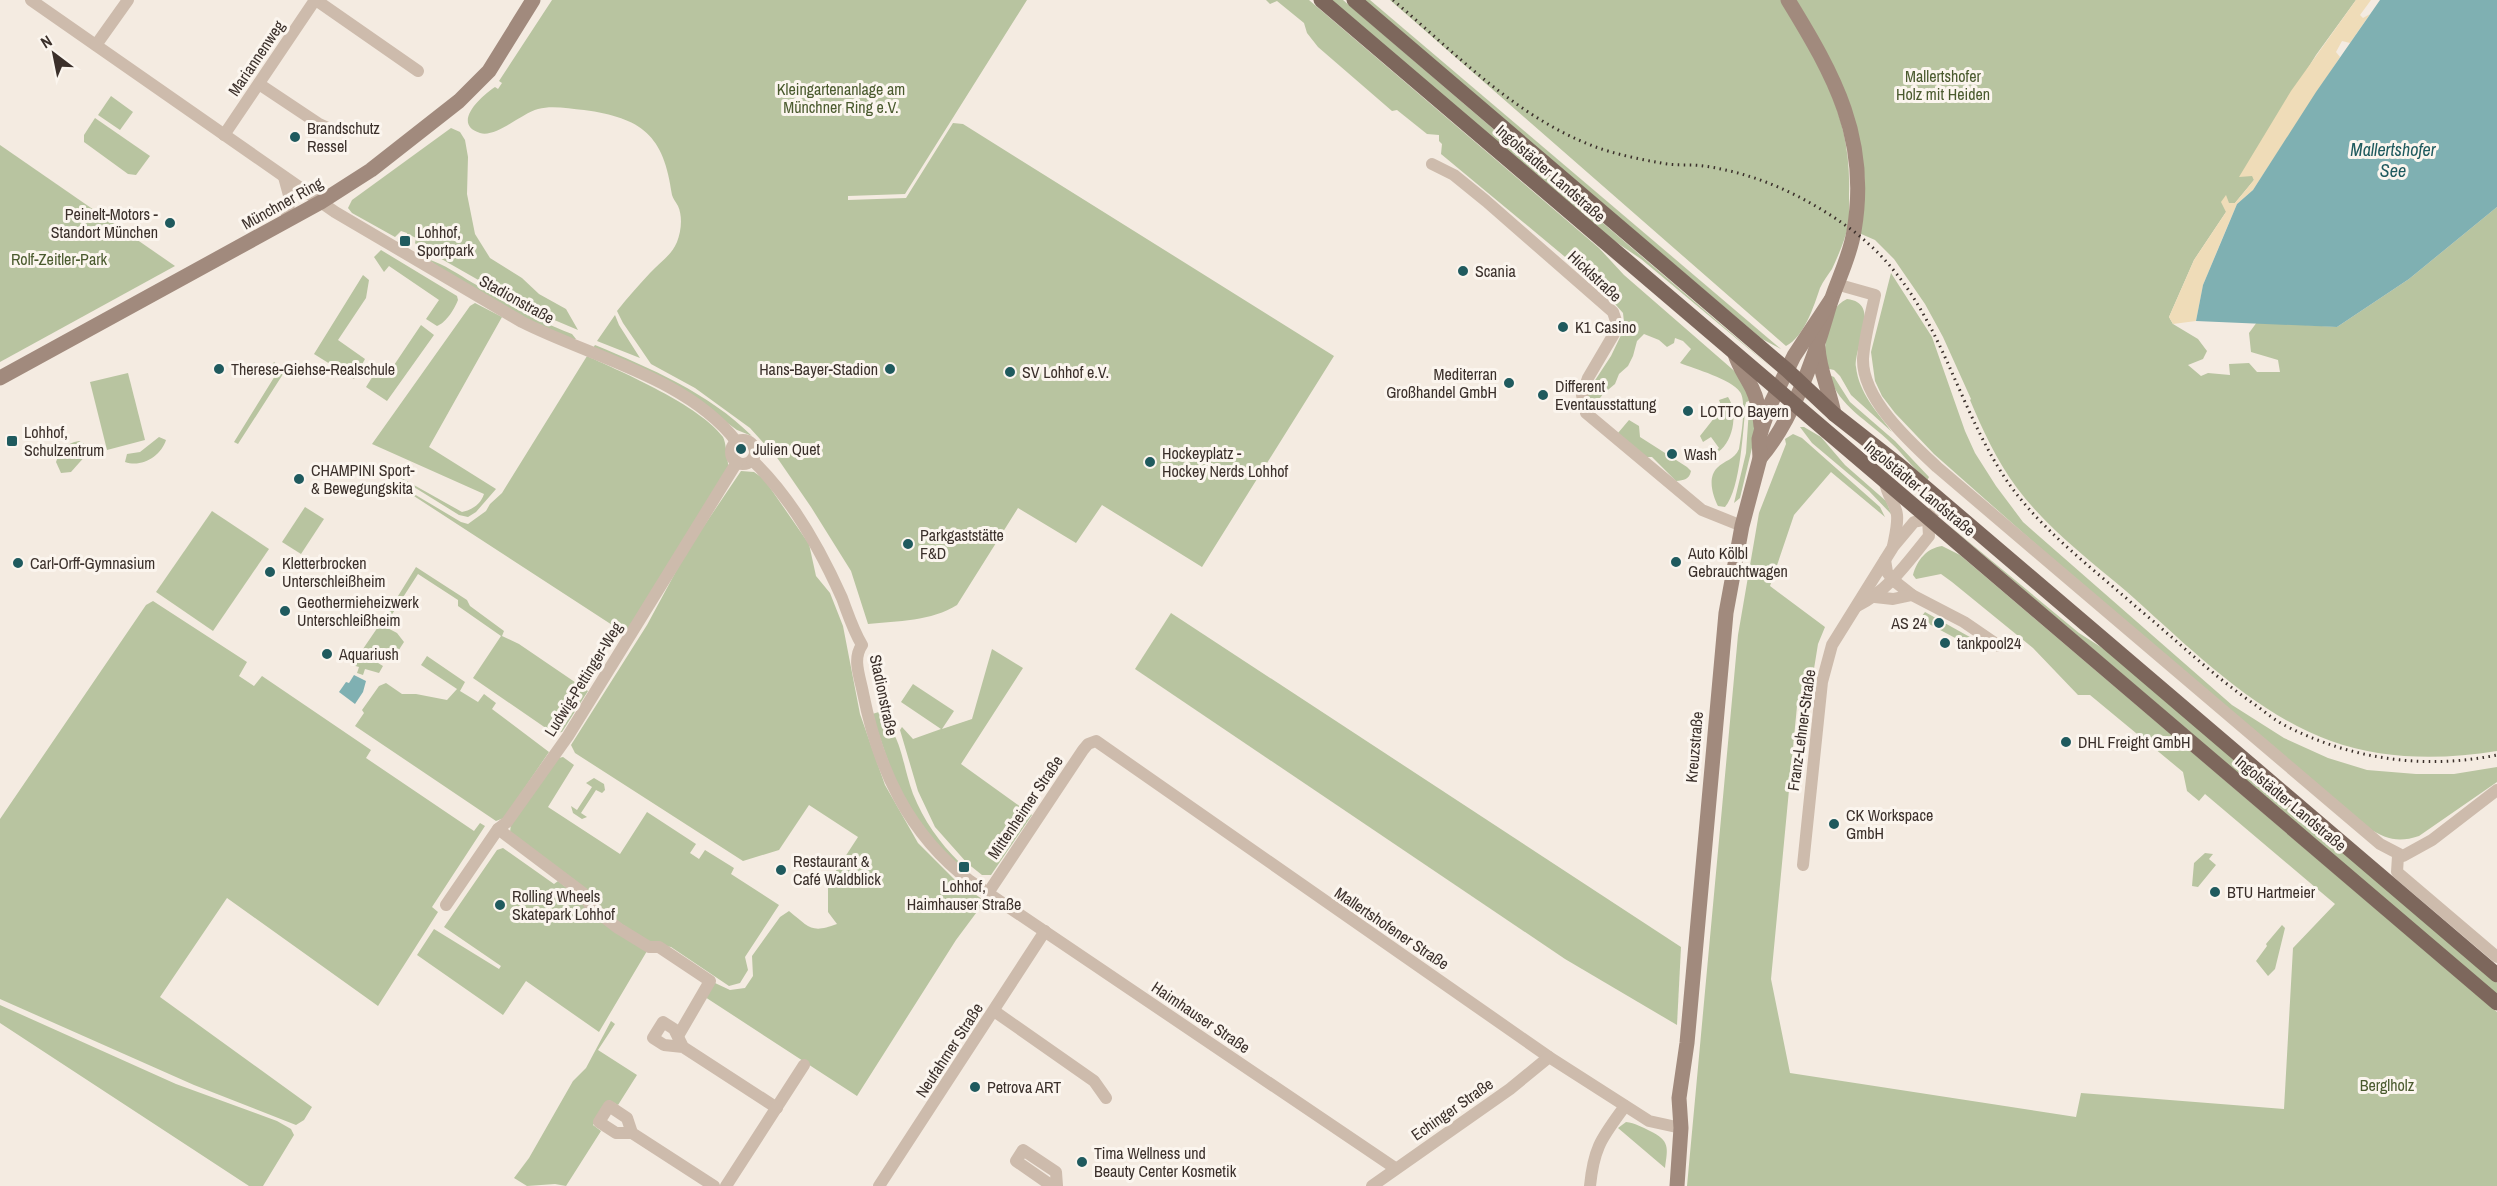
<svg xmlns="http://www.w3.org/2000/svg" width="2497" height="1186" viewBox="0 0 2497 1186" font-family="'Archivo Narrow',sans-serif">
  <rect width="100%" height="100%" fill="#f4ebe1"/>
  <!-- green -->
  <g fill="#b8c4a0">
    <path d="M552 0H1027L905 194 848 196V200L906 198 953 123 963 124 1334 356 1202 567 1102 505 1076 543 1018 508 957 605C932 621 897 621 868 624L851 571 811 507 778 459 750 428 695 388 651 364 623 323 617 311C628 297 639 285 650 273 660 262 671 256 677 242 681 232 683 217 678 206 676 202 673 199 672 195 664 135 642 118 584 110 569 109 553 105 538 109 522 113 496 138 480 133 451 124 481 96 495 87L498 89 502 83 499 81Z"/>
    <path d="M1266 0H1309L1599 248 1624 275 1739 375 1752 400 1746 402C1743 427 1741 489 1725 507L1718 506C1713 496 1707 478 1717 468 1725 460 1734 460 1739 449 1741 437 1747 401 1740 392 1731 379 1695 369 1680 363L1691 349 1683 341 1675 338 1674 343 1667 347 1659 340 1644 334 1637 341 1633 356 1628 366 1619 374 1615 384 1603 394 1591 410 1586 394 1611 356 1623 331 1624 322 1623 313 1593 279H1587L1576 266 1441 154 1442 144 1439 141V135L1427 134 1397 110 1392 111 1318 47 1307 33 1304 23 1277 1 1270 4Z"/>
    <path d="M1331 0H1343L1773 369 1641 259 1610 238Z"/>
    <path d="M1363 0H1370L1781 349 1762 339Z"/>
    <path d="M1390 0H1781C1819 66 1852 114 1849 194 1849 205 1850 216 1848 226 1845 240 1838 256 1832 269 1828 275 1823 281 1820 288 1814 306 1804 337 1786 346Z"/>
    <path d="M1796 0H2356L2316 55 2242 176H2253L2254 180 2235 203H2229L2226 212 2194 260 2169 317 2173 324 2198 339 2207 351 2203 359 2188 365 2201 376 2208 373 2230 375 2229 364 2249 363 2257 372H2280L2278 360 2251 352 2249 333 2257 322 2337 327 2409 279 2497 207V751C2441 760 2385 760 2331 741 2253 713 2187 645 2126 591 2088 559 2047 528 2017 488 1997 461 1983 431 1970 400L1971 399 1943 337 1925 304 1894 259 1875 240 1859 233C1861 214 1866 192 1864 173 1859 105 1830 57 1796 0Z"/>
    <path d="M111 96 133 112 120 130 98 115Z"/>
    <path d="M95 118 150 156 136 175 128 174 84 142V135Z"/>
    <path d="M451 128 460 132 465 140 468 157 467 194 475 234 490 258 522 278 539 294 566 309 578 330 533 311 438 257 421 251 415 243 416 238 410 235 408 238 407 233 401 231 395 237 352 213 348 208 352 200Z"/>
    <path d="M0 145 175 266 0 362Z"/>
    <path d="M381 250 457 296 458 300C455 308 446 323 437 326L426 319 439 300 389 266 384 272 374 257Z"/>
    <path d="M428 259C445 265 458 274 473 283 505 301 537 321 572 334L576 339C554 341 447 276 428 259Z"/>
    <path d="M1891 273 1932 337 1965 431 1975 453 1996 486 2023 522 2232 705 2284 738 2328 758 2367 770 2416 774H2454L2497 767V782L2419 836C2398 843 2386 839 2368 828L2047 554 1934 454 1895 413 1882 396 1875 381 1871 352Z"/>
    <path d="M363 275 369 280 366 298 338 340 365 359 354 379 314 354Z"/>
    <path d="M1847 299C1882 303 1854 346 1856 367 1859 393 1877 412 1892 432L1851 395 1840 376 1834 370 1825 368C1825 347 1824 309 1847 299Z"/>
    <path d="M475 303 502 317 429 447 496 489 476 512 468 517 459 515 380 466 462 512C472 510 481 504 484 494L372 444 470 306Z"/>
    <path d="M615 315 619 325 640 358 597 341Z"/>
    <path d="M421 325 434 335 387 401 366 387 378 368 388 374Z"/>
    <path d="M595 345C650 368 709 393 752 436L737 430 689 395 593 348Z"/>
    <path d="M587 356C624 373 699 405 723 437 726 442 727 460 729 468L626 634 377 472 461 522 468 524 486 511 490 504 502 493Z"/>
    <path d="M274 362 285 371 238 444 234 442 278 371 271 366Z"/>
    <path d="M128 373 145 440 107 450 90 382Z"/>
    <path d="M1829 375 1834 377 1850 402 1895 441 1929 477 1927 481C1914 469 1904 455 1891 443 1868 420 1839 407 1829 375Z"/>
    <path d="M1728 397C1739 413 1733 445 1715 454L1713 453 1719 448 1711 437 1703 442 1700 436 1722 408 1719 400Z"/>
    <path d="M1751 407 1756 431 1740 498 1734 503 1746 453 1749 409Z"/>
    <path d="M1629 420 1639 426 1640 437 1687 467 1691 471C1689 480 1684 480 1676 481L1652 457H1646L1618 433Z"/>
    <path d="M1800 427H1804L1821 437 1845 465 1886 501 1892 515 1869 491 1812 443Z"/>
    <path d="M1793 434 1802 438 1880 507 1885 517 1831 472 1794 515 1770 586 1825 627 1818 644 1808 706H1797L1771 979 1790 1073 2076 1117 2081 1093 2284 1109 2293 948 2335 904 2205 794 2199 801 2187 791 2183 772 2090 695H2078L2033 648 1952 582 1941 574 1916 579 1913 575C1917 560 1927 548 1942 546L1960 555 2497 1012V1186H1687L1738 635 1759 513 1786 444 1785 439Z"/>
    <path d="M159 437 166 440C161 456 142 468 125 462L127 454 140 452Z"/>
    <path d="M79 441 84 444 87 454 71 472 61 473 56 462C60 450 66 443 79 441Z"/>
    <path d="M741 471 754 472 764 479 809 544 816 576 830 593 843 626 860 714 885 785 918 843 964 889 966 888 985 901 956 940 857 1096 705 997 715 983 730 990 745 988 753 976 752 956 780 917 789 911C809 927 811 934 837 924L828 912V883L858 837 809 805 779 850 743 861 575 753 571 745 647 625 687 551Z"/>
    <path d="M305 507 324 519 301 554 282 542Z"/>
    <path d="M212 511 269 549 213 631 156 592Z"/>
    <path d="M1946 523 2079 633 2107 651 2497 983V995Z"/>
    <path d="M416 567 467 600 470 606 504 631 502 636 519 644 588 691 562 732 553 733 473 678 501 636 458 606V600L418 574 389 619 385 617Z"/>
    <path d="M153 601 247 662 239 676 254 686 262 676 371 750 366 758 474 831 480 823 485 826 432 907 438 912 378 1006 227 898 160 997 312 1107 304 1120 296 1125 194 1085 0 999V819L146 605Z"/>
    <path d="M1925 612 1977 641 1972 647 1929 624 1922 616Z"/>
    <path d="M1171 613 1681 947 1677 1025 1565 959 1135 669Z"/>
    <path d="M380 624 397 633 404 642 391 662 370 650 365 655 383 666 379 673 365 669 363 675 357 673 359 667 352 665Z"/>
    <path d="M992 649 1023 668 961 764 1032 815 991 875H982L967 863 935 827 918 791 900 730 902 727 913 739 941 729 901 702 913 684 954 711 942 729 972 719Z"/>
    <path d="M427 656 465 682 460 691 478 702 484 694 496 703 492 709 549 752 504 818 496 821 355 726 364 713 362 710 379 686 386 683 402 694H416L447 700 457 689 421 665Z"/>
    <path d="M879 712C904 741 901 761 913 794 924 821 939 842 960 863L958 866C949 857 939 849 931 840 900 804 887 758 872 714Z"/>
    <path d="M563 757 574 765 548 807 620 854 647 812 696 844 690 853 699 859 705 850 734 868 731 874 779 905 745 957 748 970 740 983 729 986 671 947 652 944 596 907 510 832 511 824 554 759Z"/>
    <path d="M594 778 604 784 605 790 602 793 596 790 581 813 587 817 582 819 573 813 571 806 577 810 592 787 586 783Z"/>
    <path d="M503 848 554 884 558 881 647 951 599 1032 526 981 503 1015 417 955 434 929 499 969 501 966 444 927 497 850Z"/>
    <path d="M2205 853 2213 854 2209 859 2216 865 2198 887 2192 886 2194 863Z"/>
    <path d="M2282 925 2285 928 2275 969 2268 976 2256 961 2267 946 2266 944Z"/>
    <path d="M0 1005 176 1084 277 1121 291 1129 294 1135 263 1186H249L0 1023Z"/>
    <path d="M611 1021 615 1024 598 1050 637 1075 618 1105 609 1100 593 1125 601 1131 566 1186 555 1184 527 1186 514 1178 529 1158 573 1081 586 1068Z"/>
    <path d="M1626 1122C1635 1123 1642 1127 1650 1131 1670 1141 1668 1147 1665 1168L1618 1128Z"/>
  </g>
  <!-- sand -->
  <path fill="#efdcb8" d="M2356 0H2371L2360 15 2363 18 2370 14 2350 43 2342 41 2336 52 2340 57 2253 190 2237 204 2225 232 2203 285 2196 321 2173 324 2169 317 2194 260 2226 212 2221 202 2226 195 2229 203H2235L2254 180 2252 176 2239 177 2291 91Z"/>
  <!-- water -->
  <g fill="#7fb0b2">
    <path d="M2380 0H2497V207L2409 279 2337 327 2196 321 2203 285 2237 204 2253 190 2316 92Z"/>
    <path d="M354 675 366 681 363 692 355 704 339 692 346 682 349 683Z"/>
  </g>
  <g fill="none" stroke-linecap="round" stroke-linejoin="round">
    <!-- minor -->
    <g stroke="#cdbbac" stroke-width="12">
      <path d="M31 0 335 212 522 322C591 357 687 378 736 441"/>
      <path d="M316 0 418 71"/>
      <path d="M96 45 128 0"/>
      <path d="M259 84 319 124 332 130"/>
      <path d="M224 135 315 0"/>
      <path d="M1432 164 1454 175 1486 201 1613 312 1618 327 1588 378 1582 395 1586 413 1702 510 1742 526"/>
      <path d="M284 177 290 199 286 222"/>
      <path d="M1836 284 1875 295C1871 315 1864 338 1863 359 1862 399 1910 442 1937 467L2380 844 2403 856 2432 840 2497 790"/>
      <circle cx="743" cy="452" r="12"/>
      <path d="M752 460C790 496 821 551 842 598 848 614 853 630 862 645 852 659 860 677 863 693 878 768 908 834 970 881L1395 1168"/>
      <path d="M1885 482C1887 497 1896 503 1897 515 1898 525 1895 536 1893 546"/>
      <path d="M1885 560 1887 572 1893 580 1912 595 1964 622 1999 646"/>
      <path d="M1875 597 1893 599 1912 595"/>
      <path d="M1857 606C1888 591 1907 563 1929 536L1928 519"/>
      <path d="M498 829 583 893 591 907 618 928 649 947H659L710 981 678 1036"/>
      <path d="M2398 856 2397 872 2497 957"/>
      <path d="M1803 865 1822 682 1832 645 1893 547 1914 522 1928 519 1942 502"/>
      <path d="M988 893 1083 750 1088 744 1096 741 1549 1057 1649 1121 1681 1128"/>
      <path d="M446 905 498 829 507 822 568 736 737 462"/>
      <path d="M994 1011 1094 1081 1106 1098"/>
      <path d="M683 1047 664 1045 653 1038 663 1022 674 1029 683 1047 777 1108"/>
      <path d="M632 1133 627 1118 609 1106 599 1122 616 1133H632L714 1186"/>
      <path d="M726 1186 804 1065"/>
      <path d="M879 1186 1045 931"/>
      <path d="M1052 1186 1016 1161 1023 1150 1056 1172 1057 1186"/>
      <path d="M1372 1186 1510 1089 1549 1057"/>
      <path d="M1590 1186C1594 1146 1602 1138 1625 1106"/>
    </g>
    <!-- secondary -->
    <g stroke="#a18a7d" stroke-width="15">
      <path d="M1818 347C1819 371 1830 391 1834 414"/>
      <path d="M1735 354C1739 367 1746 376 1752 388 1758 400 1760 413 1761 426"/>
      <path d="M0 378 321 202 371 170 459 101 489 71 533 0"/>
      <path d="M1760 458C1791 423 1814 359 1827 314 1834 286 1850 259 1854 231 1870 139 1834 75 1788 0"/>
      <path d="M1677 1186 1681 1128 1679 1098 1687 1043 1726 613 1742 526 1760 458 1759 439 1762 428 1770 405 1794 356 1831 300"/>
    </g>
    <!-- primary -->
    <g stroke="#7d675c" stroke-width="15">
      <path d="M1321 0 2497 1003"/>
      <path d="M1354 0 1787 370 1834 414 1899 465 2497 975"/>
    </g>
    <!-- rail -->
    <path stroke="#3b302b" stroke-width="3" stroke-dasharray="1.5 4.5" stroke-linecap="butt" d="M1393 0C1455 53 1515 116 1593 146 1614 154 1639 159 1661 163 1675 166 1690 164 1704 166 1759 174 1807 197 1852 230 1940 297 1950 396 2007 481 2041 530 2090 566 2134 605 2174 638 2212 675 2254 704 2264 711 2273 719 2284 725 2350 759 2424 770 2497 755"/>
  </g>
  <!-- markers -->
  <g fill="#1f5a5e" stroke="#fbf5ee" stroke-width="2">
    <circle cx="295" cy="137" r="6"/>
    <circle cx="170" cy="223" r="6"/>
    <rect x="399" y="235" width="12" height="12" rx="3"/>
    <circle cx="1463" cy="271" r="6"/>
    <circle cx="1563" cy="327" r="6"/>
    <circle cx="219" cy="369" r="6"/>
    <circle cx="890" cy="369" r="6"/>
    <circle cx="1010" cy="372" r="6"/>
    <circle cx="1509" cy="383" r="6"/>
    <circle cx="1543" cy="395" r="6"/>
    <circle cx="1688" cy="411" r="6"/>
    <rect x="6" y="435" width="12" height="12" rx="3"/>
    <circle cx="741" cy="449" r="6"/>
    <circle cx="1672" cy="454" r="6"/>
    <circle cx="1150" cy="462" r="6"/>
    <circle cx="299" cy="479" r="6"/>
    <circle cx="908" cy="544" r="6"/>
    <circle cx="1676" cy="562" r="6"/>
    <circle cx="18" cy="563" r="6"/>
    <circle cx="270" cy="572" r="6"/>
    <circle cx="285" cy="611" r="6"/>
    <circle cx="1939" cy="623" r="6"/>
    <circle cx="1945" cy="643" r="6"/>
    <circle cx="327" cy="654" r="6"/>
    <circle cx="2066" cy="742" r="6"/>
    <circle cx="1834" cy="824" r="6"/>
    <rect x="958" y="861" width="12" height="12" rx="3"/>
    <circle cx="781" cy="870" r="6"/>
    <circle cx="2215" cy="892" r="6"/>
    <circle cx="500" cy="905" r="6"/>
    <circle cx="975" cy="1087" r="6"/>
    <circle cx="1082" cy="1162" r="6"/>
  </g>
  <g text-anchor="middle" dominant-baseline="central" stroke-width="6" stroke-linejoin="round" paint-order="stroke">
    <!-- street labels -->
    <g font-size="16" fill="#3b302b" stroke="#fbf5ee">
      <text transform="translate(256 58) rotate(-56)">Mariannenweg</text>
      <text transform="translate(1551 173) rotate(41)">Ingolstädter Landstraße</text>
      <text transform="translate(282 203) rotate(-29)">Münchner Ring</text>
      <text transform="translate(1595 276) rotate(43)">Hicklstraße</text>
      <text transform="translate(517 299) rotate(29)">Stadionstraße</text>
      <text transform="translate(1920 488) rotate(40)">Ingolstädter Landstraße</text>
      <text transform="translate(583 679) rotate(-58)">Ludwig-Pettinger-Weg</text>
      <text transform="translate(884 695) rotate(78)">Stadionstraße</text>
      <text transform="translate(1801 730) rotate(-82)">Franz-Lehner-Straße</text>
      <text transform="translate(1694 747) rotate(-85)">Kreuzstraße</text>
      <text transform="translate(2291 803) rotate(40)">Ingolstädter Landstraße</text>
      <text transform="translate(1025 807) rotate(-56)">Mittenheimer Straße</text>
      <text transform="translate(1392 928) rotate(34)">Mallertshofener Straße</text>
      <text transform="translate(1201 1017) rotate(34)">Haimhauser Straße</text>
      <text transform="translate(949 1050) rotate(-57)">Neufahrner Straße</text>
      <text transform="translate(1452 1109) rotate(-35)">Echinger Straße</text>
    </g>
    <!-- park labels -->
    <g font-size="16" fill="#4a5a2e" stroke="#fbf5ee">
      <text x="1943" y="76">Mallertshofer<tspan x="1943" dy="18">Holz mit Heiden</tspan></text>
      <text x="841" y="89">Kleingartenanlage am<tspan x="841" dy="18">Münchner Ring e.V.</tspan></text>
      <text x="59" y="259">Rolf-Zeitler-Park</text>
      <text x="2387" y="1085">Berglholz</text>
    </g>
    <!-- poi labels -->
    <g font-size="16" fill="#3b302b" stroke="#fbf5ee" text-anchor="start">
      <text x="307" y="128">Brandschutz<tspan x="307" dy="18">Ressel</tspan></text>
      <text x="158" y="214" text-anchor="end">Peinelt-Motors -<tspan x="158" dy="18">Standort München</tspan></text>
      <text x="417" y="232">Lohhof,<tspan x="417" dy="18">Sportpark</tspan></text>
      <text x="1475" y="271">Scania</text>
      <text x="1575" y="327">K1 Casino</text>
      <text x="231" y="369">Therese-Giehse-Realschule</text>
      <text x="878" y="369" text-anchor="end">Hans-Bayer-Stadion</text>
      <text x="1022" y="372">SV Lohhof e.V.</text>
      <text x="1497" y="374" text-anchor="end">Mediterran<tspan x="1497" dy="18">Großhandel GmbH</tspan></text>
      <text x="1555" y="386">Different<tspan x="1555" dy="18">Eventausstattung</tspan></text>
      <text x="1700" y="411">LOTTO Bayern</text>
      <text x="24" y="432">Lohhof,<tspan x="24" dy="18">Schulzentrum</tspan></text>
      <text x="753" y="449">Julien Quet</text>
      <text x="1162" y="453">Hockeyplatz -<tspan x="1162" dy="18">Hockey Nerds Lohhof</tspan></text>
      <text x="1684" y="454">Wash</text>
      <text x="311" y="470">CHAMPINI Sport-<tspan x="311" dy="18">&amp; Bewegungskita</tspan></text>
      <text x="920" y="535">Parkgaststätte<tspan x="920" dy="18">F&amp;D</tspan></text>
      <text x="1688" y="553">Auto Kölbl<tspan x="1688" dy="18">Gebrauchtwagen</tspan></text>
      <text x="30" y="563">Carl-Orff-Gymnasium</text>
      <text x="282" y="563">Kletterbrocken<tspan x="282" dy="18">Unterschleißheim</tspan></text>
      <text x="297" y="602">Geothermieheizwerk<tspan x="297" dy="18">Unterschleißheim</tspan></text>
      <text x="1927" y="623" text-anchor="end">AS 24</text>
      <text x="1957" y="643">tankpool24</text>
      <text x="339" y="654">Aquariush</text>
      <text x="2078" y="742">DHL Freight GmbH</text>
      <text x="1846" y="815">CK Workspace<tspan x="1846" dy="18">GmbH</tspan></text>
      <text x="793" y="861">Restaurant &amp;<tspan x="793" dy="18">Café Waldblick</tspan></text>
      <text x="964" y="886" text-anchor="middle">Lohhof,<tspan x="964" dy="18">Haimhauser Straße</tspan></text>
      <text x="2227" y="892">BTU Hartmeier</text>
      <text x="512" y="896">Rolling Wheels<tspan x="512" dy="18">Skatepark Lohhof</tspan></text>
      <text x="987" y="1087">Petrova ART</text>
      <text x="1094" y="1153">Tima Wellness und<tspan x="1094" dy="18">Beauty Center Kosmetik</tspan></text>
    </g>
    <!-- water labels -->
    <g font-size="18" font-style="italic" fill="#1f5a5e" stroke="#fbf5ee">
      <text x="2393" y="149">Mallertshofer<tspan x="2393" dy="21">See</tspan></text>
    </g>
  </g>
  <!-- north arrow -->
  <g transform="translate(54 54) rotate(328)" stroke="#fbf5ee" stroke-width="4.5" paint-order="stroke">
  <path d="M0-4.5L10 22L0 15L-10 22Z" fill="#3b302b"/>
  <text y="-9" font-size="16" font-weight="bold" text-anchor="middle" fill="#3b302b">N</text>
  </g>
</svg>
